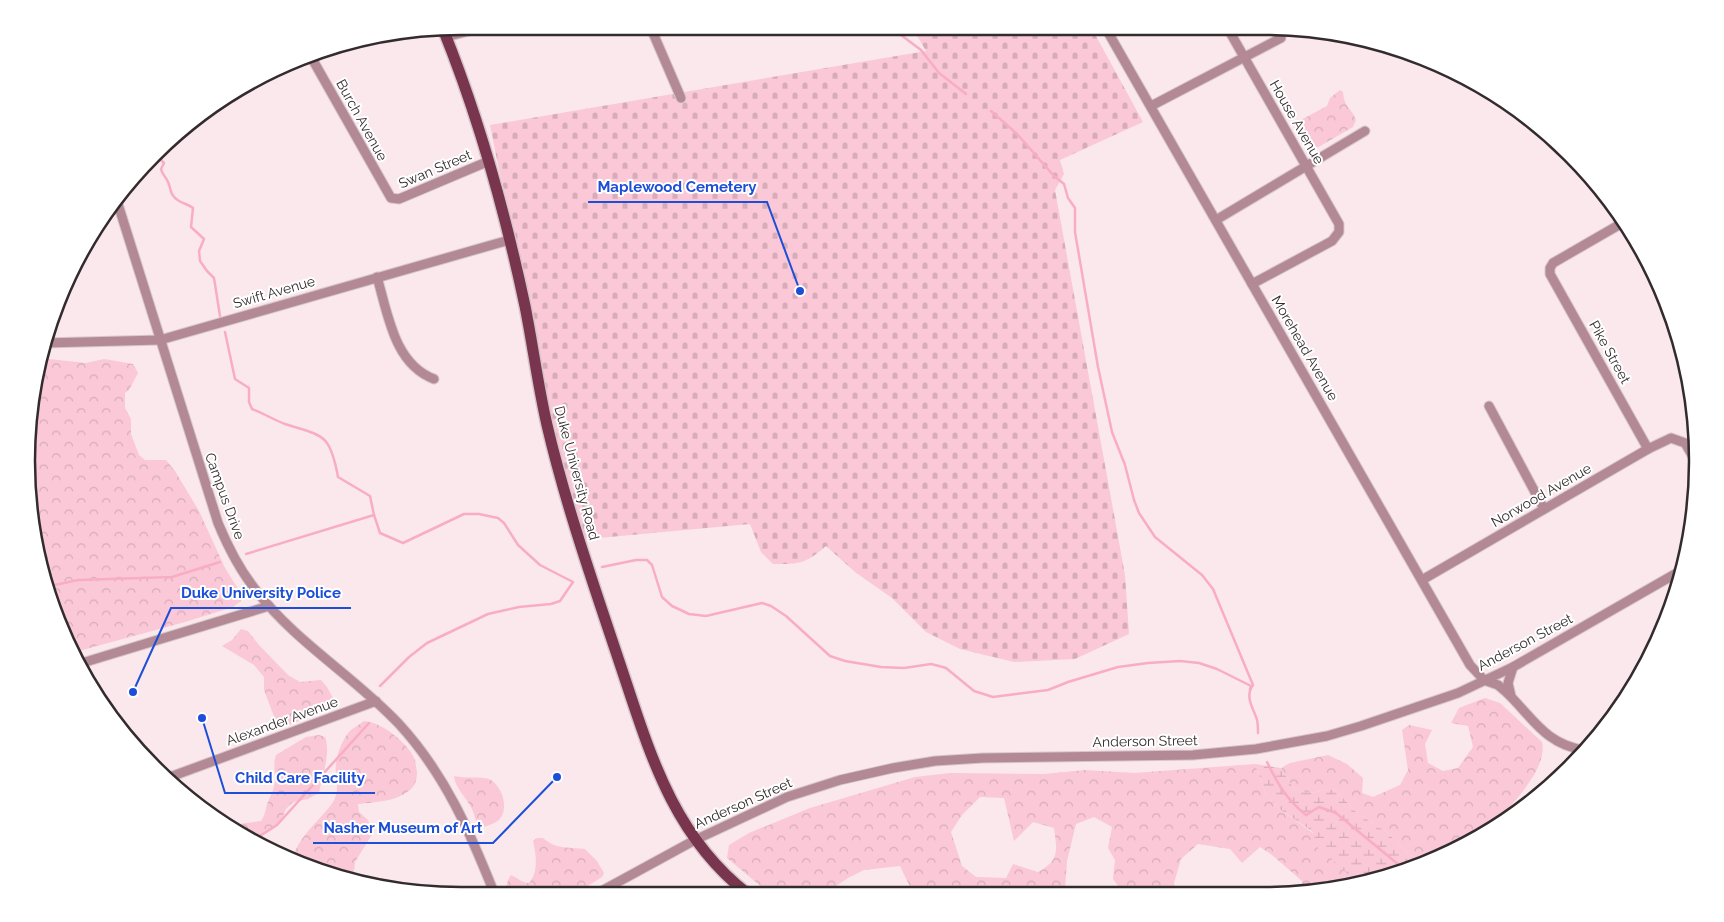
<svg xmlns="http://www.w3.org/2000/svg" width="1724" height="922" viewBox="0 0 1724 922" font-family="Raleway,sans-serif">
  <defs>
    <pattern id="forest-crowns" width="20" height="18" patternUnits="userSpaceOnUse" patternTransform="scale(1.25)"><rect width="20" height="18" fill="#fac8d6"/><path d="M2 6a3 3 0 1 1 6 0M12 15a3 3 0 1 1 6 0" fill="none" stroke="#d7acb8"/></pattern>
    <pattern id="wetland-marsh" width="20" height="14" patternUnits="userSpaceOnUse" patternTransform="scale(1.25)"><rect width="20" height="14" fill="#fac8d6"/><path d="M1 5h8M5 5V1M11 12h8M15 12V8" fill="none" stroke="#d7acb8"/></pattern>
    <pattern id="cemetery-stones" width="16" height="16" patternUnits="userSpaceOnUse" patternTransform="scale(1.25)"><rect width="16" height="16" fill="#fac8d6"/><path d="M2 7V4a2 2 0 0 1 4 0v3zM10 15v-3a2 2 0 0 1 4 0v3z" fill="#d7acb8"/></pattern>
  </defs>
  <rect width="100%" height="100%" fill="#fae8ed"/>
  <!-- forest -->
  <g fill="url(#forest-crowns)" fill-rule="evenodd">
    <path d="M1340 90 1343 92C1344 108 1352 108 1356 120L1353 127 1315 149 1310 147 1297 125 1299 121 1327 106 1330 98Z"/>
    <path d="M40 358 86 363 104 359 133 364 138 373 129 390 125 393V408L131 419V434L139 455 145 460H166L175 471 199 511 225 568 240 592 241 601 233 607 185 622 75 652 59 628 27 490Z"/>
    <path d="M241 629 248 631 259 645 288 675 300 682 321 680 327 687 334 700 331 707 289 725 280 726 275 719 264 690V677L254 665 222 646 232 640Z"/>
    <path d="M1485 698 1500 703 1542 742C1548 768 1513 803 1497 821V826L1426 861 1408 854 1388 833 1357 813 1335 789 1309 793 1294 789 1281 768 1290 763 1328 755 1347 764 1363 778 1362 793 1373 797 1400 785 1408 770 1402 730 1409 725 1432 730 1425 744 1428 763 1443 771 1458 768 1473 747 1468 726 1451 723 1459 708Z"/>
    <path d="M364 721C382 722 409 744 415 760 416 764 416 768 417 772 417 778 416 785 410 790 395 802 376 802 358 804L359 812 368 820 373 833 355 862 353 882 293 858C299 835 320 821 333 802 339 792 337 783 336 772 334 760 342 738 351 730 355 727 360 724 364 721Z"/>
    <path d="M319 735 325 737C331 754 322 776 319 793L308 799 293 802 286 809 281 821 264 834 252 841 244 838 230 826 232 825 261 821C266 814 265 809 268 802 271 794 275 788 275 779 275 770 273 764 276 755L306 737Z"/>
    <path d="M1255 764 1266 794 1278 808 1313 833 1341 866 1360 883 1319 892H1303L1302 881 1272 855 1260 847 1242 863 1230 849 1198 844 1181 859 1174 883 1175 893H1120L1121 890 1113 879 1115 860 1108 848 1112 827 1094 817 1076 824 1067 861 1065 888 1056 893H913L900 866 864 870 848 878 824 894H813L806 891 790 894H770L727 858 729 845 749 833 810 808 915 777 950 773 1044 774 1085 770 1134 773ZM980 797 1004 798 1014 841 1033 822 1054 828C1057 850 1060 860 1038 872L1013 864 1006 878 976 877 962 866 951 832 962 815Z"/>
    <path d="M454 776C466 779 480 776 489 779 502 785 510 809 499 820 494 824 486 826 481 828 475 822 475 816 472 809 467 798 455 788 454 776Z"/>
    <path d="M537 838H543C556 850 570 847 585 849L597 861 604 873 602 877 575 894 508 895C505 888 507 881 511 875 518 878 522 883 529 883 539 871 536 855 533 841Z"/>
  </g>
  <!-- wetland -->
  <path fill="url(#wetland-marsh)" d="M1255 764 1281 768 1294 789 1309 793 1335 789 1357 813 1388 833 1408 854 1426 861 1403 873 1360 883 1317 847 1313 832 1278 808 1266 794Z"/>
  <!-- cemetery -->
  <path fill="url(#cemetery-stones)" d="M912 27H1091L1143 122 1060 160 1064 174 1055 190 1125 575 1129 634 1075 659 1014 662 960 649 926 632 892 598 855 572 826 546C805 564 801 564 773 564L761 552 750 524 588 539 582 536 552 424 514 229 499 170 490 125 926 51Z"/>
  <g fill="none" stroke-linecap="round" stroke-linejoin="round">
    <!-- stream -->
    <g stroke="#f9adc4" stroke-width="2.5">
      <path d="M878 27 901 35 921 50 939 73 966 94"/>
      <path d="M991 111 1017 134 1054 176 1064 184 1068 198 1075 208V232L1098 367 1112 432 1125 465 1134 500 1139 513 1155 537 1202 575 1213 589 1253 685C1244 697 1254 709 1257 720 1258 724 1258 729 1258 733"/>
      <path d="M158 157 164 163 161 169C162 174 165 176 167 180 172 188 168 194 179 201 184 204 188 204 193 208L191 227 204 239 199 251 200 261 207 271 214 278 220 316"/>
      <path d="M225 332 235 379 249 388V402L252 409C263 413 274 420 285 424 323 436 330 433 338 477L370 496 374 515"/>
      <path d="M246 554 374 515 380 533 403 543 464 514H479L498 518 504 523 518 545 540 565 573 582 560 601 551 604 519 607 488 614 427 643 409 657 380 686"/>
      <path d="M602 567 636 560H647L652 565 662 597 672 606 689 614 706 616 762 603 771 606 786 616 830 656 845 661 881 667 904 668 931 664 939 666 946 668 974 691 993 697 1048 690 1068 682 1118 667 1148 663 1180 661 1199 663 1217 669 1251 686 1250 689"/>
      <path d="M50 586 78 580 172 577 220 562"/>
      <path d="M1267 762C1278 784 1286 799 1306 815L1319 807 1336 813 1399 865 1403 872"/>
      <path d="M252 841 277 825 369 723"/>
    </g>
    <defs>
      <g id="minor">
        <path d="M650 26 681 98"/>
        <path d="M1105 27 1470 665 1484 680 1498 685 1505 691C1532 716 1544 744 1584 750"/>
        <path d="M1227 27 1339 224V232L1332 241 1252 284"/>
        <path d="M446 37 488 26"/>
        <path d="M310 55 391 198 399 199 489 161"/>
        <path d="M1151 106 1281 38"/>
        <path d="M117 201 218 523C228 547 239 569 255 589 295 642 354 676 399 724 445 774 470 832 495 895"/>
        <path d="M1216 220 1365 131"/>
        <path d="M1624 222 1553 263 1550 268V274L1648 449"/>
        <path d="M377 277C388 314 394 364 434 379"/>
        <path d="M44 343 160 340 509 240"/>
        <path d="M1489 406 1544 509"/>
        <path d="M1422 580 1648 449 1671 438 1685 443 1696 462"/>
        <path d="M82 663 269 606"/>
        <path d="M1511 696 1508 683 1513 667"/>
        <path d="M170 777 376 701"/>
        <path d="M596 894 695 840 787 797 840 780 893 768 935 761 983 758 1193 755 1256 749 1327 736 1361 726 1458 693 1513 667 1682 570"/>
      </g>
      <path id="major" d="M443 29C479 118 505 212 525 306 533 346 538 386 547 425 566 506 593 583 619 661 649 750 671 834 748 894"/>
    </defs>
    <!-- minor casing -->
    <use href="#minor" stroke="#d6c6cb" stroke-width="11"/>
    <!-- major casing -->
    <use href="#major" stroke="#d6c6cb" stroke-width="14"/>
    <!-- minor -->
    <use href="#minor" stroke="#b28995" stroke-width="9"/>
    <!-- major -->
    <use href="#major" stroke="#7a354e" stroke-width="11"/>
  </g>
  <g text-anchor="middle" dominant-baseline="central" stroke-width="4" stroke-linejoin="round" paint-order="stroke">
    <!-- street labels -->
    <g font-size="14" fill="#332c2e" stroke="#fff">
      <text transform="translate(362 120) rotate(61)">Burch Avenue</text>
      <text transform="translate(1297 122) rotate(60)">House Avenue</text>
      <text transform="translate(435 169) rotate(-23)">Swan Street</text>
      <text transform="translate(274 292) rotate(-16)">Swift Avenue</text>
      <text transform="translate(1305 348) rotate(60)">Morehead Avenue</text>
      <text transform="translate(1610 352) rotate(61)">Pike Street</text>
      <text transform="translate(577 473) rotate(75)">Duke University Road</text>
      <text transform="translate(1541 495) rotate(-30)">Norwood Avenue</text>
      <text transform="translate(225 496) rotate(70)">Campus Drive</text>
      <text transform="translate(1525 642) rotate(-28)">Anderson Street</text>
      <text transform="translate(282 721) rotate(-20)">Alexander Avenue</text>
      <text transform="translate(1145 741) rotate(-1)">Anderson Street</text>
      <text transform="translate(743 803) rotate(-24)">Anderson Street</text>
    </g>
  </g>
  <!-- crop -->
  <path d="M0 0H1724V922H0ZM461 35H1263A426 426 0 0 1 1689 461V461A426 426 0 0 1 1263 887H461A426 426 0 0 1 35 461V461A426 426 0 0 1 461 35Z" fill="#fff" fill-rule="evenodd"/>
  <path fill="none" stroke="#332c2e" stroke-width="2.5" d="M461 35H1263A426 426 0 0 1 1689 461V461A426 426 0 0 1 1263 887H461A426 426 0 0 1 35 461V461A426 426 0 0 1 461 35Z"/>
  <!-- callouts -->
  <path fill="none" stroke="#1d4ed8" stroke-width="2" d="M800 291L767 202H588M133 692L171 608H351M202 718L225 793H375M557 777L493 843H313"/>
  <g fill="#1d4ed8" stroke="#fff" stroke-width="2">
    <circle cx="800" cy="291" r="5"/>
    <circle cx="133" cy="692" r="5"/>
    <circle cx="202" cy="718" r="5"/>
    <circle cx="557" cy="777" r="5"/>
  </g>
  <g font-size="15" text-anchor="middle" font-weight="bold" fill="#1d4ed8" stroke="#fff" stroke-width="4" stroke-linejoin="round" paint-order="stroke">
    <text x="677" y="192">Maplewood Cemetery</text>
    <text x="261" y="598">Duke University Police</text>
    <text x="300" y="783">Child Care Facility</text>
    <text x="403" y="833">Nasher Museum of Art</text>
  </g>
</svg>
